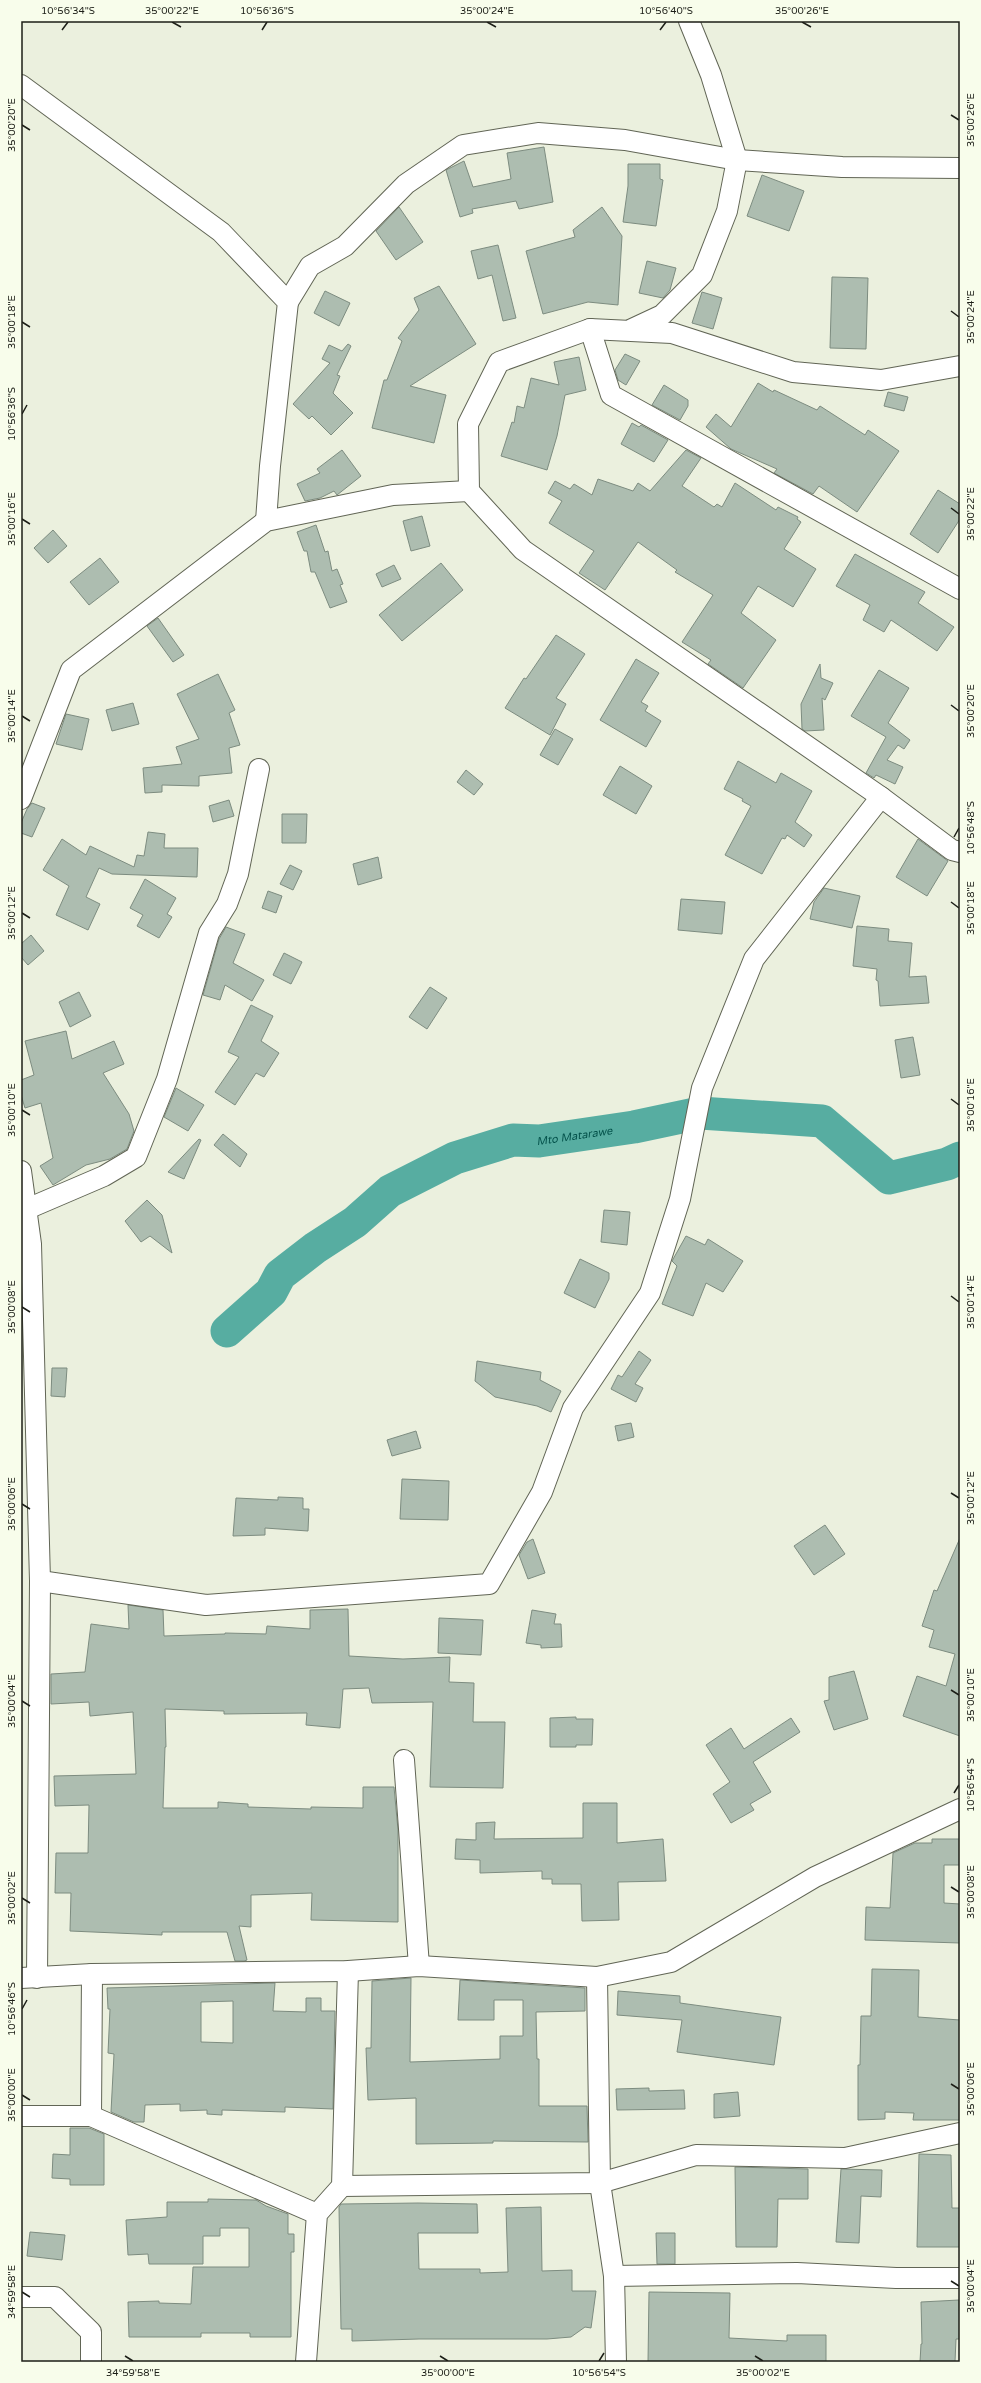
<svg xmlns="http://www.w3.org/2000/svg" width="981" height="2383" viewBox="0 0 981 2383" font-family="'Varela Round',sans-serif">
  <rect width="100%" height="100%" fill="#ebf0de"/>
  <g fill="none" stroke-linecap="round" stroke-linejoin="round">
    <!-- river -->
    <path stroke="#57ada1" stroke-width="33" id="s1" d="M227 1331 271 1292 280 1275 315 1248 355 1222 390 1191 455 1158 513 1140 539 1141 634 1127 700 1113 822 1121 889 1178 947 1164 960 1158"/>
  </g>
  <!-- building -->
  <g fill="#adbdb0" stroke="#7d8c80" fill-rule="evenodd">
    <path d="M544 147 553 202 519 209 516 201 472 209 473 213 460 217 446 170 464 161 473 187 511 179 507 153Z"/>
    <path d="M628 164H660V179L663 180 656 226 623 222 628 186Z"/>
    <path d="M762 175 804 191 789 231 747 216Z"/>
    <path d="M399 207 423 242 396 260 376 231Z"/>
    <path d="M602 207 622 236 618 305 588 302 543 314 526 251 575 237 573 230Z"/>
    <path d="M498 245 516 318 503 321 492 275 478 279 471 251Z"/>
    <path d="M647 261 676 268 670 290 663 298 639 293Z"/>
    <path d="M832 277 868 278 866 349 830 348Z"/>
    <path d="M439 286 476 344 410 386 446 395 434 443 372 428 384 380H387L402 341 398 338 419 310 414 298Z"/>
    <path d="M325 291 350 303 339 326 314 313Z"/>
    <path d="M702 292 722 298 713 329 692 323Z"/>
    <path d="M348 344 351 346 337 375 340 376 333 393 353 413 331 435 312 416 309 419 293 404 330 363 322 359 329 345 342 351Z"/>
    <path d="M625 354 640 361 626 385 618 380 615 370Z"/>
    <path d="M579 357 586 390 565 395 557 436 547 470 501 456 512 422 514 423 517 406 524 408 531 378 559 385 554 362Z"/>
    <path d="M758 383 773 392 774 390 817 410 820 406 865 435 868 430 899 451 857 512 819 486 813 494 774 473 777 469 731 449 706 427 716 414 731 427Z"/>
    <path d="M664 385 688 400V406L680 420 652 405Z"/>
    <path d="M888 392 908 397 904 411 884 406Z"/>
    <path d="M632 423 639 427 641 425 668 440 654 462 621 444Z"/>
    <path d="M342 450 361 476 337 495 334 491 320 498 305 501 297 484 320 473 317 469Z"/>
    <path d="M686 450 701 458 682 486 714 507 717 504 722 507 735 483 776 510 778 507 798 517 797 519 801 522 784 549 816 569 793 607 758 586 741 613 776 640 743 688 708 664 711 660 682 642 713 595 675 572 677 570 638 542 605 590 579 573 594 551 549 523 562 501 548 493 555 481 570 489 574 484 592 495 598 479 633 491 638 483 650 491Z"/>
    <path d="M938 490 960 504V519L938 553 910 534Z"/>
    <path d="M422 516 430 546 411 551 403 521Z"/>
    <path d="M316 525 325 552 328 551 332 571 337 569 343 584 340 585 347 602 330 608 315 572H311L307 551H304L297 532Z"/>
    <path d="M53 530 67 546 48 563 34 548Z"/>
    <path d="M855 554 925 592 918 603 954 627 937 651 891 620 884 632 863 620 870 605 836 586Z"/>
    <path d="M100 558 119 582 89 605 70 582Z"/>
    <path d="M441 563 463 590 402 641 379 615Z"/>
    <path d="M394 565 401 579 382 587 376 574Z"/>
    <path d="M158 618 184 655 173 662 147 626Z"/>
    <path d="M556 635 585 654 556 698 566 704 550 735 505 708 524 678 526 679Z"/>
    <path d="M636 659 659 673 641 702 648 706 645 711 661 721 646 747 600 720Z"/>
    <path d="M820 664 821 678 833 683 825 700 822 698 824 730 805 731 802 729 801 704Z"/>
    <path d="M879 670 909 688 888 723 910 740 904 749 898 745 887 760 903 767 895 784 876 775 874 778 866 773 886 737 851 716Z"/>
    <path d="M218 674 235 710 229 713 240 745 229 748 232 773 199 776V786L162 785V792L145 793 143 768 182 764 176 747 199 739 177 694Z"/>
    <path d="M133 703 139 724 112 731 106 710Z"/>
    <path d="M66 714 89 719 82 750 56 744Z"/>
    <path d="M555 729 573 739 558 765 540 755Z"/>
    <path d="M738 761 776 783 781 773 812 791 795 822 812 835 804 847 787 835 785 839 782 838 762 874 725 855 751 806 742 801 743 799 724 789Z"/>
    <path d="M620 766 652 786 636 814 603 795Z"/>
    <path d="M466 770 483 784 474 795 457 782Z"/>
    <path d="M229 800 234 816 213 822 209 806Z"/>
    <path d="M32 803 45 808 32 837 21 833V823L27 809Z"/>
    <path d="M282 814H307L306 843H282Z"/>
    <path d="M148 832 165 834 164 848H198L197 877 112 874 99 868 86 897 100 904 88 930 56 915 69 886 43 870 62 839 86 855 90 846 134 867 137 855 144 856Z"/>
    <path d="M918 839 948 861 927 896 896 877Z"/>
    <path d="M378 857 382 878 358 885 353 864Z"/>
    <path d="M290 865 302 871 293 890 280 884Z"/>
    <path d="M145 879 176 898 167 914 172 917 159 938 137 926 143 915 130 908Z"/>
    <path d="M824 888 860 896 852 928 810 919 814 902Z"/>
    <path d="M268 891 282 896 276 913 262 908Z"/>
    <path d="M681 899 725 902 722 934 678 930Z"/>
    <path d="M857 926 889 929 888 941 912 943 909 977 926 976 929 1003 880 1006 878 981 876 980 877 969 853 966Z"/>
    <path d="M226 927 245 934 233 963 264 980 252 1001 225 985 220 1000 203 995 219 939Z"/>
    <path d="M31 935 44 951 28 965 21 957V944Z"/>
    <path d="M284 953 302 962 291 984 273 975Z"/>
    <path d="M430 987 447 998 427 1029 409 1017Z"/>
    <path d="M79 992 91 1016 70 1027 59 1002Z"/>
    <path d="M251 1005 273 1016 261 1041 279 1053 264 1077 256 1073 235 1105 215 1092 239 1057 228 1052Z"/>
    <path d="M66 1031 72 1059 114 1041 124 1064 103 1073 129 1114 134 1131 127 1149 110 1159 86 1165 53 1185 40 1166 53 1158 41 1103 25 1108 21 1095V1080L34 1075 25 1041Z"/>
    <path d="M913 1037 920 1075 901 1078 895 1040Z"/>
    <path d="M176 1088 204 1105 188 1131 164 1117Z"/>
    <path d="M223 1134 247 1154 240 1167 214 1145Z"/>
    <path d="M199 1139 201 1140 184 1179 168 1172Z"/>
    <path d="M147 1200 162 1215 172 1253 150 1236 141 1242 125 1221Z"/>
    <path d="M604 1210 630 1212 627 1245 601 1242Z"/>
    <path d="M686 1236 705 1245 708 1239 743 1261 723 1292 706 1283 693 1316 662 1304 677 1266 672 1261Z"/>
    <path d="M580 1259 609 1273V1279L595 1308 564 1293Z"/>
    <path d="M639 1351 651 1360 635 1384 643 1388 636 1402 611 1389 618 1375 622 1377Z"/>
    <path d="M477 1361 541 1372 540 1380 561 1391 551 1412 537 1406 495 1397 475 1381Z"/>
    <path d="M52 1368H67L65 1397 51 1396Z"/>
    <path d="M631 1423 634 1437 618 1441 615 1426Z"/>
    <path d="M416 1431 421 1448 392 1456 387 1440Z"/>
    <path d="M402 1479 449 1481 448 1520 400 1519Z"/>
    <path d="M278 1497 303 1498V1509H309L308 1531 265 1528V1535L233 1536 236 1498 278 1500Z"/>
    <path d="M825 1525 845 1554 814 1575 794 1546Z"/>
    <path d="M960 1538V1736L903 1716 917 1676 946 1686 955 1654 929 1647 934 1630 922 1626 934 1590 937 1591Z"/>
    <path d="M533 1539 545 1573 528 1579 519 1555 527 1542Z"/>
    <path d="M128 1605 163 1610 164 1636 225 1634V1633L266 1634 267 1626 310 1629V1610L348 1609 349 1656 403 1659 450 1657 449 1682 474 1683 473 1722H505L503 1788 430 1787 433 1702 372 1703 369 1688 343 1689 340 1728 306 1725 307 1713 224 1714V1711L165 1709 166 1747H165L163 1808H218V1802L248 1804V1807L311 1809V1807L363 1808V1787H394L398 1830V1922L311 1920 312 1893 251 1895V1927L239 1926 247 1960 244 1961H235L227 1932H162V1935L70 1931 71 1893H55L56 1853H88L89 1805 55 1806 54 1776 136 1774 133 1712 90 1716 89 1702 51 1704V1674L85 1672 91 1624 129 1629Z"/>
    <path d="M532 1610 556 1614 554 1624H561L562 1647 541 1648V1645L526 1643Z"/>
    <path d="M439 1618 483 1620 481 1655 438 1653Z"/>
    <path d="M854 1671 868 1719 834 1730 824 1701 829 1700V1677Z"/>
    <path d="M576 1717V1719H593L592 1745H576V1747H550V1718Z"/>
    <path d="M791 1718 800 1732 753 1762 771 1792 750 1804 754 1810 731 1823 713 1794 730 1782 706 1745 731 1728 744 1749Z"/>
    <path d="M583 1803H617V1843L663 1839 666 1881 618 1882 619 1920 582 1921 581 1884H552V1879H542V1871L480 1873V1860L455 1859 456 1839 476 1840V1823L495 1822 494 1839 583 1838Z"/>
    <path d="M932 1839H960V1865H944V1903L960 1904V1943L865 1940 866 1907 890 1908 893 1853 915 1843H932Z"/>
    <path d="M872 1969 919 1970 918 2017 960 2020V2120H913L914 2113 885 2112V2119L858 2120V2065H860L861 2016H871Z"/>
    <path d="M411 1978 410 2062 500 2059V2036H523V2000H494V2020H458L460 1980 585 1988V2011L536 2012 537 2059H539V2106H587L588 2142 493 2141V2143L416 2144V2098L368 2100 366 2048H371L372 1981Z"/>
    <path d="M275 1983 273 2011 306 2012V1998H321V2011H335L333 2109 285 2107V2112L222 2110V2115L207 2114V2110L180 2111V2104L145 2105 144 2122H134L111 2112 114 2054 108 2053 110 2009H108L107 1988ZM233 2001V2043L201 2042V2002Z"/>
    <path d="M618 1991 680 1996V2003L781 2017 774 2065 677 2052 682 2020 617 2015Z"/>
    <path d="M649 2088V2091L684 2090 685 2109 617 2110 616 2089Z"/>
    <path d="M738 2092 740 2116 714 2118V2094Z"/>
    <path d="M70 2128H89L104 2134V2185H70V2179L52 2178 53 2154 70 2155Z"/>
    <path d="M919 2154 951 2155 952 2208H960V2247H917Z"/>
    <path d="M735 2167 808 2169V2199H778L777 2247H736Z"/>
    <path d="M841 2169 882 2170 881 2197 861 2196 859 2243 836 2242Z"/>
    <path d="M208 2199 256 2200 266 2206 288 2214V2234H294V2252H291V2337H250V2333H201V2337H129L128 2302 159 2301V2303L191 2304 193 2267H249V2228H220V2236H203V2264H149L148 2254 128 2255 126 2220 167 2217V2202H208Z"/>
    <path d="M418 2203 477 2204 478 2233H418L419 2269H480V2273L508 2272 506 2208 541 2207 542 2271 572 2270V2291H596L591 2328 585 2327 571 2337 547 2339H419L352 2341V2329H341L339 2207 341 2204Z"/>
    <path d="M30 2232 65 2235 62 2260 27 2256Z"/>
    <path d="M656 2233H675V2264H657Z"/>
    <path d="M649 2292 730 2293 729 2338 787 2341V2335H826V2362H648Z"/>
    <path d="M959 2300 960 2339H956L955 2362H920L921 2344H922L921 2302Z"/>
  </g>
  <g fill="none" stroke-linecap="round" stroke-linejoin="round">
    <defs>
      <g id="minor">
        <path d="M21 85 221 232 288 302 270 466 266 521"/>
        <path d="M288 302 310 266 345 246 406 184 463 145 538 133 625 140 737 160 842 167 960 168"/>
        <path d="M590 329 611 395 960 589"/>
        <path d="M632 329 662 315 702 275 727 211 737 160 711 75 689 21"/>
        <path d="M960 366 881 380 793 372 672 333 590 329 499 362 468 424 469 491 523 550 881 797 952 850 960 852"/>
        <path d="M21 799 71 670 266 521 393 495 469 491"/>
        <path d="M21 1171 31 1244 40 1581 37 1978"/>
        <path d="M27 1209 104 1176 136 1157 167 1079 209 933 227 904 238 874 259 769"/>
        <path d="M40 1581 206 1605 489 1584 542 1492 573 1408 650 1293 680 1199 702 1088 754 959 881 797"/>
        <path d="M404 1760 419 1966"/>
        <path d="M597 1977 600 2183 614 2276 616 2362"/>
        <path d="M21 1978 92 1974 348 1971 419 1966 597 1977 671 1962 815 1877 960 1809"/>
        <path d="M21 2116H91L317 2214"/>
        <path d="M91 2116 92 1974"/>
        <path d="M342 2186 600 2183 696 2155 845 2158 960 2133"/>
        <path d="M614 2276 797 2273 896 2278H960"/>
        <path d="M21 2297H55L91 2332V2362"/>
        <path d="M306 2362 317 2214 342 2186 348 1971"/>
      </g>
    </defs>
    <!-- minor casing -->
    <use href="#minor" stroke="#616555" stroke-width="22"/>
    <!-- minor -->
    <use href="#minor" stroke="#fff" stroke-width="20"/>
  </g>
  <!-- ticks -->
  <path fill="none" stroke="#1c1e17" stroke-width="1.5" d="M172 22 181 27M487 22 496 27M802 22 811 27M62 30 68 22M262 30 267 22M660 30 666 22M951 115 959 120M22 125 30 130M951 311 959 317M22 322 30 327M22 414 27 405M951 508 959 514M22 519 30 524M951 705 959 711M22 716 30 721M954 837 959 828M951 902 959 908M22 913 30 918M951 1099 959 1105M22 1110 30 1115M951 1296 959 1302M22 1307 30 1312M951 1493 959 1498M22 1504 30 1509M951 1690 959 1695M22 1701 30 1706M954 1793 959 1785M951 1887 959 1892M22 1898 30 1903M22 2009 27 2000M951 2084 959 2089M22 2095 30 2100M951 2281 959 2286M22 2292 30 2297M125 2356 133 2361M440 2356 448 2361M755 2356 763 2361M599 2361 604 2353"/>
  <g text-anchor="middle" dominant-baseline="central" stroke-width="3" stroke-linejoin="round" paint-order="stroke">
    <!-- water labels -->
    <g font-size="11" font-style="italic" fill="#05534c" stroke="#f8fdeb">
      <text stroke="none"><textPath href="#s1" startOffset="412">Mto Matarawe</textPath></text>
    </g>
  </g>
  <!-- border -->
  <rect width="981" height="2383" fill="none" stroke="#f8fdeb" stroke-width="44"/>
  <rect x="22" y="22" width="937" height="2339" fill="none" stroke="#1c1e17" stroke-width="1.5"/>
  <g font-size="10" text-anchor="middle" fill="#1c1e17">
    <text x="68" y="14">10°56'34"S</text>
    <text x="172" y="14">35°00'22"E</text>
    <text x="267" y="14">10°56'36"S</text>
    <text x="487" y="14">35°00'24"E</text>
    <text x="666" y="14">10°56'40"S</text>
    <text x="802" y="14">35°00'26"E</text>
    <text transform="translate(970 120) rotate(-90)" y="4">35°00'26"E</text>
    <text transform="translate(11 125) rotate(-90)" y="4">35°00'20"E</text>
    <text transform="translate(970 317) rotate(-90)" y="4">35°00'24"E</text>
    <text transform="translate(11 322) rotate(-90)" y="4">35°00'18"E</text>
    <text transform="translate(11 414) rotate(-90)" y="4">10°56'36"S</text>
    <text transform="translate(970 514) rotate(-90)" y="4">35°00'22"E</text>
    <text transform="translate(11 519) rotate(-90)" y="4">35°00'16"E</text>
    <text transform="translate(970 711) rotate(-90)" y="4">35°00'20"E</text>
    <text transform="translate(11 716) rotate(-90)" y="4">35°00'14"E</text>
    <text transform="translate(970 828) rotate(-90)" y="4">10°56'48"S</text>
    <text transform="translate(970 908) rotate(-90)" y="4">35°00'18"E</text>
    <text transform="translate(11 913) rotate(-90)" y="4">35°00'12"E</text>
    <text transform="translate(970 1105) rotate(-90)" y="4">35°00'16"E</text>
    <text transform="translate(11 1110) rotate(-90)" y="4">35°00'10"E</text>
    <text transform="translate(970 1302) rotate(-90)" y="4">35°00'14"E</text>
    <text transform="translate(11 1307) rotate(-90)" y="4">35°00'08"E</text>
    <text transform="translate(970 1498) rotate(-90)" y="4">35°00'12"E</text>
    <text transform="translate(11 1504) rotate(-90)" y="4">35°00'06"E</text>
    <text transform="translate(970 1695) rotate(-90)" y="4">35°00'10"E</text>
    <text transform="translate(11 1701) rotate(-90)" y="4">35°00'04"E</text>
    <text transform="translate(970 1785) rotate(-90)" y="4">10°56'54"S</text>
    <text transform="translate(970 1892) rotate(-90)" y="4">35°00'08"E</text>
    <text transform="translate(11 1898) rotate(-90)" y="4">35°00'02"E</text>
    <text transform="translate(11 2009) rotate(-90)" y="4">10°56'46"S</text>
    <text transform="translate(970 2089) rotate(-90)" y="4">35°00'06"E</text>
    <text transform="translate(11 2095) rotate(-90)" y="4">35°00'00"E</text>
    <text transform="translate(970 2286) rotate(-90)" y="4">35°00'04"E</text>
    <text transform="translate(11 2292) rotate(-90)" y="4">34°59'58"E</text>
    <text x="133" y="2376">34°59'58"E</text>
    <text x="448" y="2376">35°00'00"E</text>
    <text x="599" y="2376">10°56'54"S</text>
    <text x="763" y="2376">35°00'02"E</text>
  </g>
</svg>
